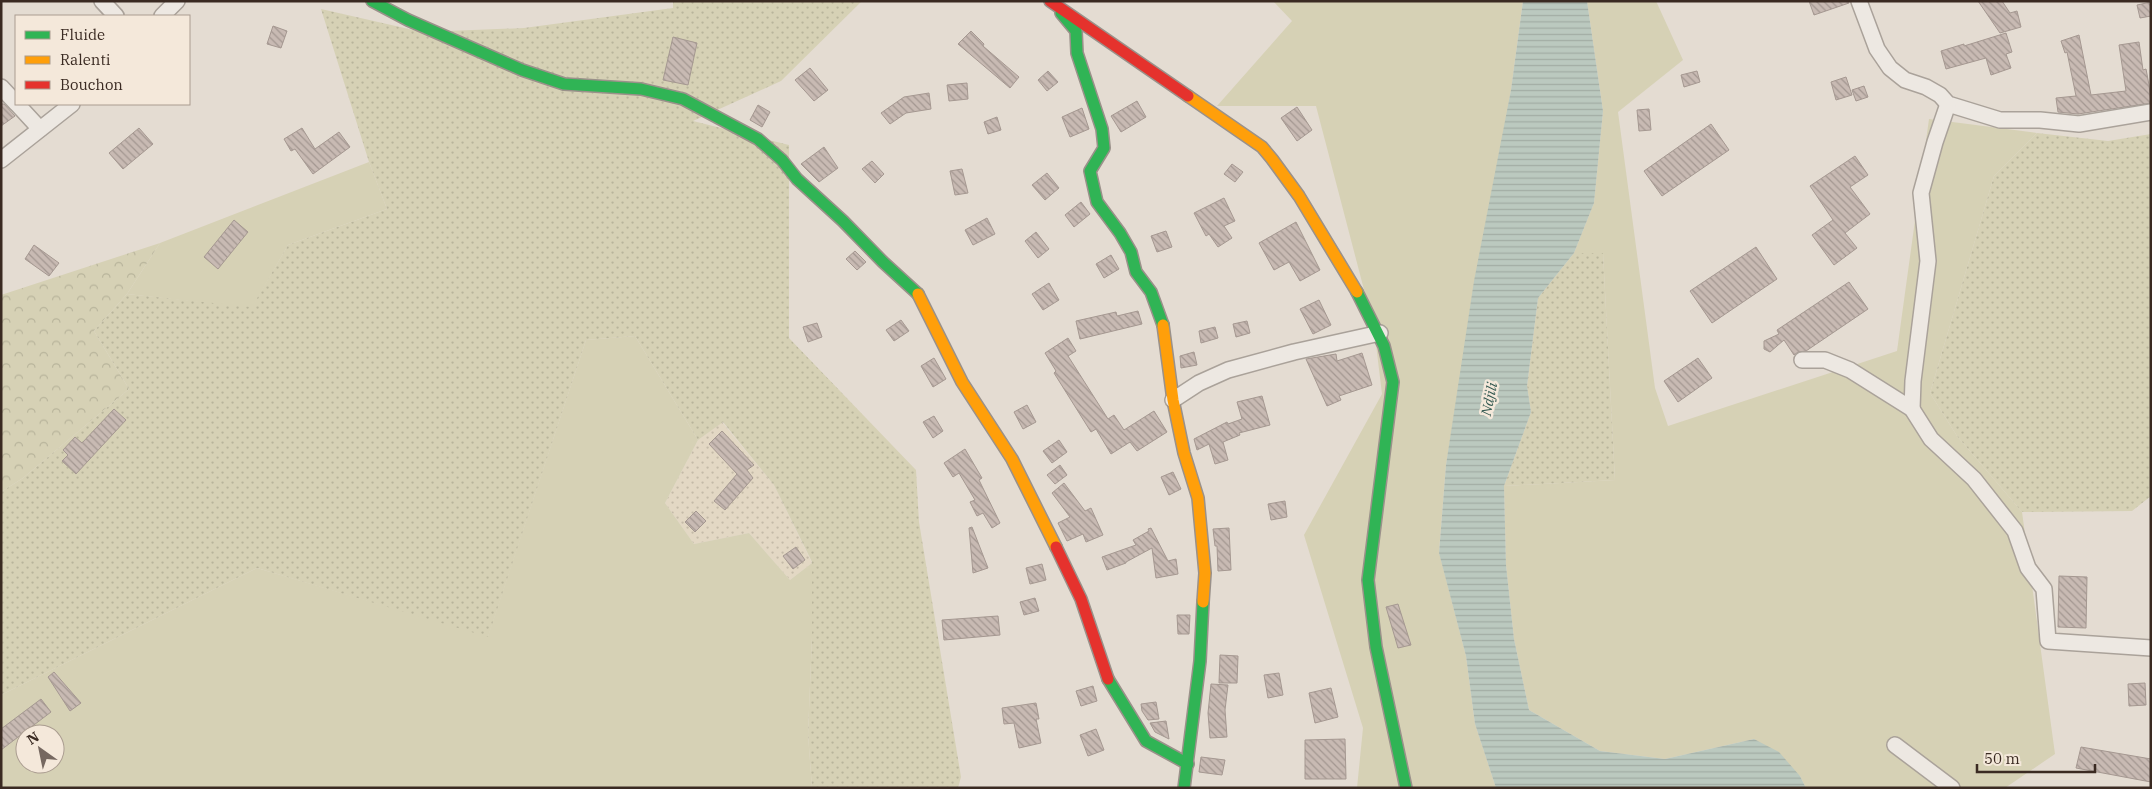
<svg xmlns="http://www.w3.org/2000/svg" width="2152" height="789" viewBox="0 0 2152 789" font-family="'IBM Plex Serif',serif">
  <defs>
    <pattern id="farmland-dots" width="8" height="8" patternUnits="userSpaceOnUse" patternTransform="scale(1.25)"><rect width="8" height="8" fill="#e3d8c4"/><path d="M2 2h.1M6 6h.1" fill="none" stroke="#c4baa8" stroke-width="1.8" stroke-linecap="round"/></pattern>
    <pattern id="forest-crowns" width="20" height="18" patternUnits="userSpaceOnUse" patternTransform="scale(1.25)"><rect width="20" height="18" fill="#d6d1b5"/><path d="M2 6a3 3 0 1 1 6 0M12 15a3 3 0 1 1 6 0" fill="none" stroke="#b8b49b"/></pattern>
    <pattern id="garden-dots" width="8" height="8" patternUnits="userSpaceOnUse" patternTransform="scale(1.25)"><rect width="8" height="8" fill="#d6d1b5"/><path d="M2 2h.1M6 6h.1" fill="none" stroke="#b8b49b" stroke-width="1.8" stroke-linecap="round"/></pattern>
    <pattern id="water-rules" width="6" height="5" patternUnits="userSpaceOnUse" patternTransform="scale(1.25)"><rect width="6" height="5" fill="#bbc9bf"/><path d="M0 2.5h6" fill="none" stroke="#a2ada4"/></pattern>
    <pattern id="building-back-hatch" width="6" height="6" patternUnits="userSpaceOnUse" patternTransform="scale(1.25)"><rect width="6" height="6" fill="#c8bab3"/><path d="M-1 5l2 2M0 0l6 6M5-1l2 2" fill="none" stroke="#a39791"/></pattern>
  </defs>
  <rect width="100%" height="100%" fill="#e4dcd2"/>
  <!-- farmland -->
  <path fill="url(#farmland-dots)" d="M722 422 774 485 812 563 790 580 749 533 694 544 665 503 698 440Z"/>
  <!-- grass -->
  <g fill="#d6d1b5" fill-rule="evenodd">
    <path d="M1273 1H1523L1511 90 1446 465 1439 552 1466 656 1475 724 1496 788H1357L1363 728 1304 535 1382 394 1374 328 1316 106H1217L1292 21Z"/>
    <path d="M1587 1H1656L1683 60 1618 112 1655 388 1668 426 1897 351 1929 119 2037 133 1994 176 1930 393 1957 436 2022 512 2055 754 2005 788H1806L1800 776 1754 739 1665 759 1600 751 1529 710 1514 639 1506 565 1504 486 1615 480 1603 253H1574L1594 203 1603 111Z"/>
    <path d="M369 162 387 209 288 245 252 308 127 294 160 243Z"/>
    <path d="M635 336 698 440 665 503 694 544 749 533 790 580 812 563V637L808 734 812 788H1V695L257 568 488 636 586 340ZM25 734H55V764H25Z"/>
  </g>
  <!-- forest -->
  <path fill="url(#forest-crowns)" d="M160 243 127 294 94 331 129 389 23 478 1 492V295Z"/>
  <!-- garden -->
  <g fill="url(#garden-dots)">
    <path d="M673 1H862L781 81 693 121 789 145V338L916 470 919 522 961 777 958 788H812L808 734 812 637V562L774 485 723 422 698 440 635 336 586 340 488 637 257 568 1 695V492L23 478 129 389 94 331 127 294 252 307 288 245 387 209 369 162 321 9 422 32 524 28 673 8Z"/>
    <path d="M2037 133 2108 141 2151 134V496L2132 511 2022 512 1957 436 1930 393 1994 176Z"/>
    <path d="M1574 253H1603L1615 480 1504 486 1531 412 1527 386 1538 298Z"/>
  </g>
  <!-- water -->
  <path fill="url(#water-rules)" d="M1523 1H1587L1603 111 1594 203 1574 253 1538 298 1527 386 1531 412 1504 486 1506 565 1514 639 1529 710 1600 751 1665 759 1754 739 1779 752 1800 776 1806 788H1496L1475 724 1466 656 1439 553 1446 465 1474 281 1511 90Z"/>
  <!-- building -->
  <g fill="url(#building-back-hatch)" stroke="#a59891">
    <path d="M1809 1H1848L1849 3 1814 15Z"/>
    <path d="M1978 1H2002L2010 13 2017 11 2021 27 2000 33Z"/>
    <path d="M2151 2V16L2140 18 2137 5Z"/>
    <path d="M273 26 287 31 281 48 267 44Z"/>
    <path d="M971 31 984 44 983 46 1019 77 1010 88 958 44Z"/>
    <path d="M2006 33 2012 52 2006 54 2011 68 1991 75 1986 58 1946 69 1941 51 1964 44V46Z"/>
    <path d="M2079 35 2091 95 2126 91 2119 45 2139 42 2143 70 2146 69 2149 85 2151 103 2078 114 2058 112 2056 98 2076 96 2067 52 2065 53 2061 41Z"/>
    <path d="M673 37 697 43 688 85 663 80Z"/>
    <path d="M810 68 828 90 814 101 795 80Z"/>
    <path d="M1048 71 1058 82 1047 91 1038 80Z"/>
    <path d="M1697 71 1700 82 1684 87 1681 75Z"/>
    <path d="M1846 77 1852 95 1836 100 1831 82Z"/>
    <path d="M967 83 968 99 949 101 947 85Z"/>
    <path d="M1864 86 1868 97 1856 101 1852 90Z"/>
    <path d="M929 93 931 109 906 113 890 124 881 113 904 97Z"/>
    <path d="M1137 101 1146 117 1121 132 1111 116Z"/>
    <path d="M1 104H4L15 116 1 126Z"/>
    <path d="M758 105 770 112 762 127 750 120Z"/>
    <path d="M1297 107 1312 130 1297 141 1281 118Z"/>
    <path d="M1082 108 1089 129 1070 137 1062 117Z"/>
    <path d="M1649 109 1651 130 1639 131 1637 110Z"/>
    <path d="M997 117 1001 130 988 134 984 122Z"/>
    <path d="M1711 124 1729 150 1662 196 1644 171Z"/>
    <path d="M139 128 153 144 123 169 109 153Z"/>
    <path d="M302 128 315 149 339 132 350 147 313 174 295 149 291 151 284 139Z"/>
    <path d="M824 147 838 168 819 182 801 164Z"/>
    <path d="M1855 156 1868 175 1850 187 1870 214 1845 233 1857 248 1834 265 1812 235 1833 220 1810 186Z"/>
    <path d="M872 161 884 174 875 183 862 169Z"/>
    <path d="M1232 164 1243 172 1235 182 1224 174Z"/>
    <path d="M962 169 968 193 955 195 950 171Z"/>
    <path d="M1047 173 1059 188 1045 200 1032 185Z"/>
    <path d="M1224 198 1235 221 1224 226 1232 238 1218 247 1209 234 1206 236 1194 213Z"/>
    <path d="M1081 202 1090 214 1074 227 1065 215Z"/>
    <path d="M987 218 995 234 973 245 965 230Z"/>
    <path d="M234 220 248 232 218 269 204 257Z"/>
    <path d="M1296 222 1320 270 1300 281 1289 262 1274 270 1259 243Z"/>
    <path d="M1166 231 1172 247 1157 252 1151 236Z"/>
    <path d="M1036 232 1049 249 1038 258 1025 241Z"/>
    <path d="M34 245 59 263 49 276 25 259Z"/>
    <path d="M1756 247 1777 279 1712 323 1690 291Z"/>
    <path d="M855 251 866 262 857 270 846 259Z"/>
    <path d="M1111 255 1119 269 1104 278 1096 264Z"/>
    <path d="M1849 282 1868 309 1806 351 1798 352 1794 355 1784 340 1770 352 1764 349V341L1779 334 1777 330Z"/>
    <path d="M1049 283 1059 300 1043 310 1032 294Z"/>
    <path d="M1319 300 1331 325 1313 334 1300 309Z"/>
    <path d="M1138 311 1142 324 1080 339 1076 321 1116 312 1117 316Z"/>
    <path d="M901 320 909 331 894 341 886 330Z"/>
    <path d="M1247 321 1250 333 1236 337 1233 324Z"/>
    <path d="M817 323 822 337 808 342 803 327Z"/>
    <path d="M1215 327 1218 338 1201 343 1199 331Z"/>
    <path d="M1068 338 1076 351 1068 356 1108 419 1114 415 1124 430 1154 411 1167 432 1137 451 1130 442 1111 454 1096 429 1091 432 1054 373 1056 371 1045 353Z"/>
    <path d="M1194 352 1197 365 1181 368 1180 356Z"/>
    <path d="M1362 353 1372 385 1339 396 1341 400 1327 406 1306 359 1336 354 1337 361Z"/>
    <path d="M934 358 946 379 933 387 921 366Z"/>
    <path d="M1698 358 1712 378 1678 402 1664 381Z"/>
    <path d="M1262 396 1270 425 1239 433 1240 435 1223 442 1228 460 1215 464 1209 444 1197 450 1194 439 1227 422 1228 424 1242 419 1237 402Z"/>
    <path d="M1027 405 1036 422 1023 429 1014 412Z"/>
    <path d="M114 409 126 420 76 474 62 461 68 455 63 450 75 437 82 443Z"/>
    <path d="M934 416 943 431 933 438 923 422Z"/>
    <path d="M722 431 754 465 747 470 753 478 725 510 714 501 737 474 709 444Z"/>
    <path d="M1059 440 1067 452 1052 463 1043 451Z"/>
    <path d="M965 449 982 478 979 480 1000 523 992 528 983 513 977 516 970 502 975 500 959 473 953 477 944 463Z"/>
    <path d="M1060 465 1067 475 1055 484 1047 475Z"/>
    <path d="M1173 472 1181 489 1169 495 1161 477Z"/>
    <path d="M1064 483 1085 511 1091 508 1103 535 1086 542 1083 534 1067 541 1058 523 1070 517 1052 493Z"/>
    <path d="M1285 501 1287 517 1271 520 1268 504Z"/>
    <path d="M696 511 706 521 695 532 685 522Z"/>
    <path d="M972 527 988 568 973 573 969 528Z"/>
    <path d="M1151 528 1168 561 1176 559 1178 574 1156 578 1152 548 1126 562V563L1107 570 1102 557 1136 545 1133 540 1149 531 1148 529Z"/>
    <path d="M1229 528 1231 570 1218 571 1217 546H1215L1213 529Z"/>
    <path d="M796 547 805 560 793 569 783 556Z"/>
    <path d="M1042 564 1046 580 1030 584 1026 568Z"/>
    <path d="M2059 576 2087 577 2086 628 2058 627Z"/>
    <path d="M1035 598 1039 611 1024 615 1020 602Z"/>
    <path d="M1398 604 1411 645 1398 648 1386 607Z"/>
    <path d="M1177 615H1190L1189 634H1178Z"/>
    <path d="M998 616 1000 635 944 640 942 620Z"/>
    <path d="M1220 655 1238 656 1237 683H1219Z"/>
    <path d="M54 672 81 703 70 711 48 677Z"/>
    <path d="M1279 673 1283 695 1268 698 1264 675Z"/>
    <path d="M2145 683 2146 705 2129 706 2128 684Z"/>
    <path d="M1211 684 1228 685 1225 710 1227 737 1210 738 1208 713Z"/>
    <path d="M1093 686 1097 701 1081 706 1076 691Z"/>
    <path d="M1331 688 1338 717 1315 723 1309 693Z"/>
    <path d="M41 699 51 712 1 750V729Z"/>
    <path d="M1156 702 1159 719 1148 720 1142 711 1141 704Z"/>
    <path d="M1036 703 1039 719H1036L1041 743 1019 748 1014 723 1004 724 1002 708Z"/>
    <path d="M1166 721 1169 739 1155 732 1150 723Z"/>
    <path d="M1096 729 1104 750 1088 756 1080 735Z"/>
    <path d="M1345 739 1346 779H1305V740Z"/>
    <path d="M2081 747 2151 759V782L2076 768Z"/>
    <path d="M1201 757 1225 760 1222 775 1199 772Z"/>
  </g>
  <g fill="none" stroke-linecap="round" stroke-linejoin="round">
    <defs>
      <g id="street">
        <path d="M102 1 116 16"/>
        <path d="M1859 1 1877 49 1890 68 1905 80 1926 87 1940 95 1948 104 2000 120H2040L2079 124 2151 112"/>
        <path d="M162 16 177 1"/>
        <path d="M1 87 16 103"/>
        <path d="M17 104 40 129"/>
        <path d="M1 160 72 104"/>
        <path d="M1802 360H1825L1850 370 1912 409 1931 439 1974 479 2015 531 2028 568 2044 589 2048 641 2151 648"/>
        <path d="M1173 400 1199 383 1228 370 1294 352 1380 333"/>
        <path d="M1912 409 1913 381 1928 261 1921 193 1935 142 1948 104"/>
        <path d="M1895 745 1952 788"/>
      </g>
      <g id="fast">
        <path d="M372 1 408 20 522 70 564 84 641 89 683 99 758 139 782 160 797 179 843 221 883 262 918 294"/>
        <path d="M1061 13 1076 31 1077 53 1102 129 1104 148 1090 171 1097 202 1120 233 1131 252 1136 272 1151 292 1163 325"/>
        <path d="M1357 292 1384 346 1393 382 1368 580 1376 647 1406 788"/>
        <path d="M1108 679 1146 741 1188 764"/>
        <path d="M1184 788 1200 661 1203 602"/>
      </g>
      <g id="slow">
        <path d="M1188 96 1262 147 1272 159 1299 196 1357 292"/>
        <path d="M918 294 962 382 1012 459 1056 547"/>
        <path d="M1163 325 1173 400 1184 453 1198 498 1205 573 1203 602"/>
      </g>
      <g id="jam">
        <path d="M1050 1 1188 96"/>
        <path d="M1056 547 1081 599 1108 679"/>
      </g>
    </defs>
    <!-- street casing -->
    <use href="#street" stroke="#aaa29a" stroke-width="18"/>
    <!-- fast casing -->
    <use href="#fast" stroke="#9a918a" stroke-width="14"/>
    <!-- slow casing -->
    <use href="#slow" stroke="#9a918a" stroke-width="14"/>
    <!-- jam casing -->
    <use href="#jam" stroke="#9a918a" stroke-width="14"/>
    <!-- street -->
    <use href="#street" stroke="#ede8e2" stroke-width="15"/>
    <!-- fast -->
    <use href="#fast" stroke="#30b455" stroke-width="11"/>
    <!-- slow -->
    <use href="#slow" stroke="#ff9f0a" stroke-width="11"/>
    <!-- jam -->
    <use href="#jam" stroke="#e5322d" stroke-width="11"/>
  </g>
  <g text-anchor="middle" dominant-baseline="central" stroke-width="5" stroke-linejoin="round" paint-order="stroke">
    <!-- water labels -->
    <g font-size="14" font-style="italic" fill="#325850" stroke="#f4e8da">
      <text transform="translate(1489 399) rotate(-78)">Ndjili</text>
    </g>
  </g>
  <!-- border -->
  <rect width="2152" height="789" fill="none" stroke="#3a2a22" stroke-width="5"/>
  <!-- legend -->
  <rect x="15" y="15" width="175" height="90" fill="#f4e8da" stroke="#aa9c90"/>
  <rect x="25" y="31" width="25" height="8" fill="#30b455" stroke="#aa9c90"/>
  <text x="60" y="40" font-size="15" fill="#3a2a22">Fluide</text>
  <rect x="25" y="56" width="25" height="8" fill="#ff9f0a" stroke="#aa9c90"/>
  <text x="60" y="65" font-size="15" fill="#3a2a22">Ralenti</text>
  <rect x="25" y="81" width="25" height="8" fill="#e5322d" stroke="#aa9c90"/>
  <text x="60" y="90" font-size="15" fill="#3a2a22">Bouchon</text>
  <!-- north arrow -->
  <g transform="translate(40 749) rotate(327)"><circle r="24" fill="#f4e8da" stroke="#aa9c90"/>
  <path d="M0-4L9 19L0 12L-9 19Z" fill="#766860"/>
  <text y="-8" font-size="14" font-weight="bold" text-anchor="middle" fill="#3a2a22">N</text>
  </g>
  <!-- scale -->
  <path d="M1977 764v8h118v-8" fill="none" stroke="#3a2a22" stroke-width="2.5"/>
  <text x="1984" y="764" font-size="15" fill="#3a2a22" stroke="#f4e8da" stroke-width="4" paint-order="stroke">50 m</text>
</svg>
